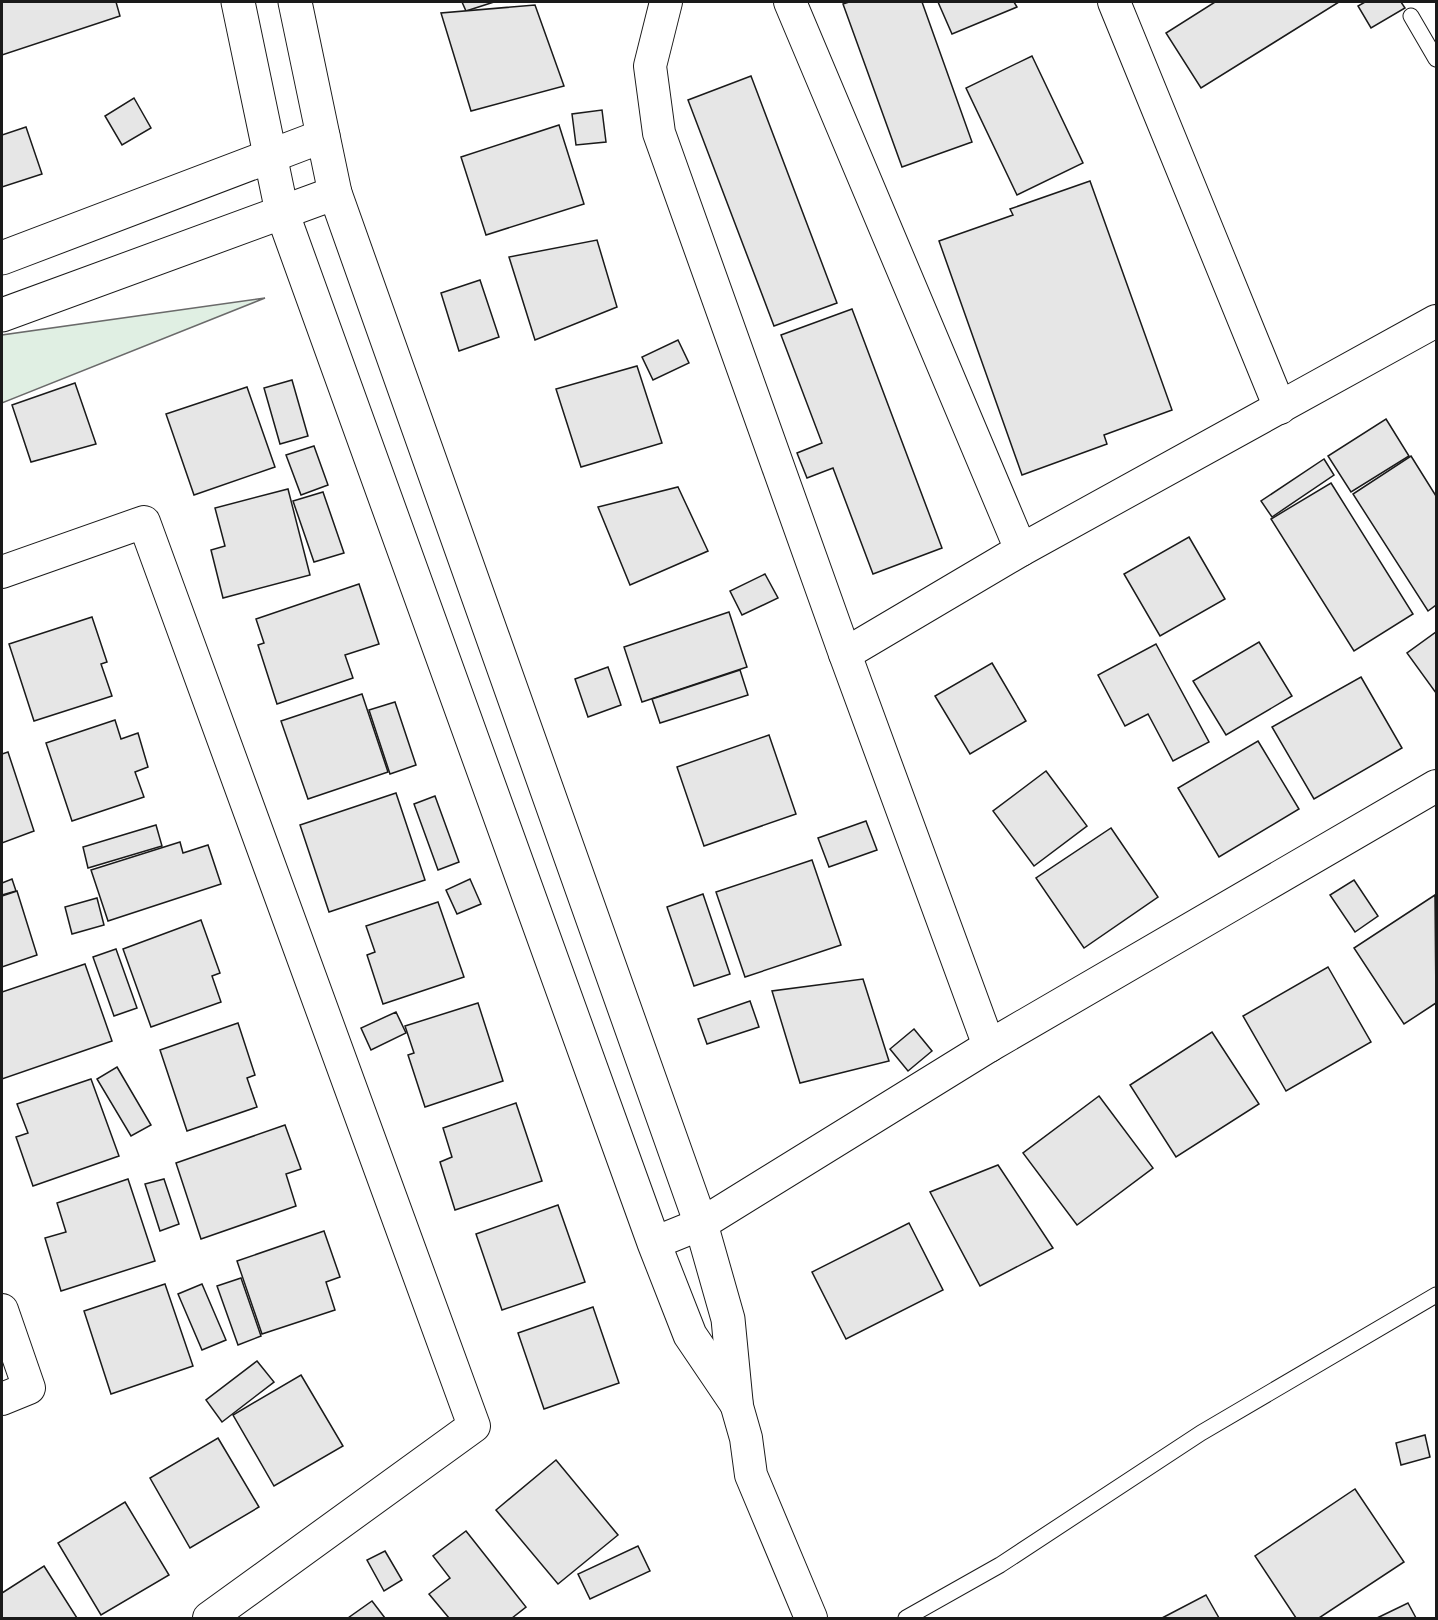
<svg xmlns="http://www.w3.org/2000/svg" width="1438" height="1620" viewBox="0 0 1438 1620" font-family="'IBM Plex Sans',sans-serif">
  <rect width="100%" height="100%" fill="#fff"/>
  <!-- green -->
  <path fill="#e0efe3" stroke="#6a6a6a" stroke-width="1.5" d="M265 298 2 403V335Z"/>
  <!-- building -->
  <g fill="#e6e6e6" stroke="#1a1a1a" stroke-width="1.5">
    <path d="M2 2H116L120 16 2 55Z"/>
    <path d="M462 2H494L466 11Z"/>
    <path d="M849 2H922L972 142 902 167 843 4Z"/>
    <path d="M938 2H1014L1017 7 952 34Z"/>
    <path d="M1215 2H1339L1201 88 1166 33Z"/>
    <path d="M1365 2H1401L1405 8 1371 28 1358 6Z"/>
    <path d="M535 5 564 86 471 111 441 13Z"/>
    <path d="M1032 56 1083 163 1017 195 966 88Z"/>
    <path d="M751 76 837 303 774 326 688 100Z"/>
    <path d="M134 98 151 128 122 145 105 116Z"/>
    <path d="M602 110 606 142 576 145 572 114Z"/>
    <path d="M559 125 584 204 486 235 461 157Z"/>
    <path d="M26 127 42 174 2 187V135Z"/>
    <path d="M1090 181 1172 410 1104 435 1107 444 1022 475 939 241 1013 215 1010 209Z"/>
    <path d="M597 240 617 307 535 340 509 257Z"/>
    <path d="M480 280 499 337 459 351 441 293Z"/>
    <path d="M852 309 942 548 873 574 833 468 807 478 797 453 822 443 781 335Z"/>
    <path d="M678 340 689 363 653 380 642 357Z"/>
    <path d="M637 366 662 443 581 467 556 389Z"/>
    <path d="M292 380 308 436 280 444 264 388Z"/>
    <path d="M75 383 96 444 31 462 12 405Z"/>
    <path d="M247 387 275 467 194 495 166 414Z"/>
    <path d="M1386 419 1409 456 1351 492 1328 456Z"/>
    <path d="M314 446 328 485 301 495 286 455Z"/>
    <path d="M1411 456 1436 496V605L1428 611 1353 494Z"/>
    <path d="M1324 459 1334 475 1272 517 1261 501Z"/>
    <path d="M1331 483 1413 614 1354 651 1271 519Z"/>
    <path d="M678 487 708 551 630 585 598 507Z"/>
    <path d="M288 489 310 575 223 598 211 550 225 546 215 508Z"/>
    <path d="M323 492 344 553 314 562 293 501Z"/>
    <path d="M1189 537 1225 599 1160 636 1124 574Z"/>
    <path d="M765 574 778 598 742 615 730 591Z"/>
    <path d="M359 584 379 644 345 655 353 678 277 704 258 645 264 643 256 619Z"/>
    <path d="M729 612 747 667 642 702 624 647Z"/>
    <path d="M92 617 107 662 101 664 112 696 34 721 9 644Z"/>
    <path d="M1436 632V693L1407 653Z"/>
    <path d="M1259 642 1292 696 1226 735 1193 681Z"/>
    <path d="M1156 644 1209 742 1173 761 1148 714 1125 726 1098 675Z"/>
    <path d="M992 663 1026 721 970 754 935 696Z"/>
    <path d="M608 667 621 705 588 717 575 679Z"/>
    <path d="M740 670 748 695 660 723 652 699Z"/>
    <path d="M1361 677 1402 748 1314 799 1272 727Z"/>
    <path d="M362 694 388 772 308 799 281 721Z"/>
    <path d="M395 702 416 765 390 774 369 710Z"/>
    <path d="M115 720 121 739 138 733 148 767 135 772 144 797 72 821 46 743Z"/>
    <path d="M769 735 796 814 704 846 677 767Z"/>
    <path d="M1258 741 1299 809 1219 857 1178 788Z"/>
    <path d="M8 752 34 831 2 843V754Z"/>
    <path d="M1046 771 1087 826 1034 866 993 811Z"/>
    <path d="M396 793 425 880 329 912 300 825Z"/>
    <path d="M435 796 459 862 438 870 414 804Z"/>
    <path d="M866 821 877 850 829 867 818 838Z"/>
    <path d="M156 825 162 846 88 868 83 847Z"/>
    <path d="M1111 828 1158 897 1084 948 1036 878Z"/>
    <path d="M180 842 183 853 208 845 221 884 108 921 91 870Z"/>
    <path d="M812 860 841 945 745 977 716 892Z"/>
    <path d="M12 879 16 891 2 895V883Z"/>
    <path d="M470 879 481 904 457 914 446 890Z"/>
    <path d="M1354 880 1378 916 1355 932 1330 895Z"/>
    <path d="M17 891 37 955 2 967V896Z"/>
    <path d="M703 894 730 974 694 986 667 907Z"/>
    <path d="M1435 895 1436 1003 1404 1024 1354 948Z"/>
    <path d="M97 898 104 925 72 934 65 907Z"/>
    <path d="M438 902 464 977 383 1004 367 955 375 952 366 926Z"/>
    <path d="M201 920 220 973 212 976 221 1002 151 1027 123 949Z"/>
    <path d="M116 949 137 1008 114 1016 93 957Z"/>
    <path d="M85 964 112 1041 2 1079V992Z"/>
    <path d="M1328 967 1371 1042 1286 1091 1243 1016Z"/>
    <path d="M863 979 889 1061 800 1083 772 991Z"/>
    <path d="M750 1001 759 1027 707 1044 698 1019Z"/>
    <path d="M478 1003 503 1081 425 1107 408 1055 414 1053 405 1026Z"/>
    <path d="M396 1012 406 1033 371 1050 361 1028Z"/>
    <path d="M238 1023 255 1075 247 1078 257 1107 187 1131 160 1050Z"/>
    <path d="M914 1029 932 1051 908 1071 890 1049Z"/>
    <path d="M1212 1032 1259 1104 1176 1157 1130 1085Z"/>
    <path d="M117 1067 151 1125 131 1136 97 1079Z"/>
    <path d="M91 1079 119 1156 33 1186 16 1137 28 1133 17 1104Z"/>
    <path d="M1099 1096 1153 1168 1077 1225 1023 1153Z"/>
    <path d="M516 1103 542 1181 455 1210 440 1162 452 1157 443 1128Z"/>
    <path d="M285 1125 301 1169 286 1174 296 1206 201 1239 176 1163Z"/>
    <path d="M998 1165 1053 1248 980 1286 930 1192Z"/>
    <path d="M128 1179 155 1261 61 1291 45 1238 66 1232 57 1203Z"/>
    <path d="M164 1179 179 1224 160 1231 145 1184Z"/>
    <path d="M558 1205 585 1282 502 1310 476 1234Z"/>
    <path d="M909 1223 943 1290 846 1339 812 1272Z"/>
    <path d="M324 1231 340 1277 326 1282 335 1310 262 1334 237 1261Z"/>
    <path d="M241 1278 261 1336 238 1345 217 1286Z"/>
    <path d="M165 1284 193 1366 111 1394 84 1311Z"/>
    <path d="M202 1284 226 1340 202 1350 178 1294Z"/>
    <path d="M593 1307 619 1383 544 1409 518 1333Z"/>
    <path d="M257 1361 274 1382 222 1422 206 1400Z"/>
    <path d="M301 1375 343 1446 274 1486 233 1415Z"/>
    <path d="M1425 1435 1430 1457 1401 1465 1396 1443Z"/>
    <path d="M218 1438 259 1507 190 1548 150 1478Z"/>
    <path d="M556 1460 618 1535 558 1584 496 1510Z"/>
    <path d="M1355 1489 1404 1562 1319 1618H1296L1255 1556Z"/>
    <path d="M125 1502 169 1575 101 1615 58 1543Z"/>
    <path d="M466 1531 526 1607 512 1618H449L429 1594 450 1578 433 1556Z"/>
    <path d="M638 1546 650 1571 590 1599 578 1574Z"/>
    <path d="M385 1551 402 1580 384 1591 367 1560Z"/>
    <path d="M44 1566 77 1618H2V1593Z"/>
    <path d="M1206 1595 1219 1618H1162Z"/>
    <path d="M372 1601 385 1618H348Z"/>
    <path d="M1408 1603 1416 1618H1377Z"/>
  </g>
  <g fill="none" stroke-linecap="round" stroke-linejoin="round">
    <defs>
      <g id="service">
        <path d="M1411 16 1436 59"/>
        <path d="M906 1618 1000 1565 1201 1433 1436 1295"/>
      </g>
      <g id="minor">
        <path d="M666 2 650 66 659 133 845 654 989 1046 1436 786"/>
        <path d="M790 2 1021 550"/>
        <path d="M1114 2 1280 408"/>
        <path d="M2 572 144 522 474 1426 209 1618"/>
        <path d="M845 654 1021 550 1436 321"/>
        <path d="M654 1243 701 1224 989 1046"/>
        <path d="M2 1310 29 1388 2 1399"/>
        <path d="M736 1403 746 1438 751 1475 811 1618"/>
      </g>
      <g id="tertiary">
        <path d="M238 2 282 212 654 1243 690 1335 736 1403"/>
        <path d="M295 2 335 193 701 1224 728 1319 736 1401"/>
        <path d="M2 258 323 136"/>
        <path d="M2 315 335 193"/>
      </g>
    </defs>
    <!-- service casing -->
    <use href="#service" stroke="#1a1a1a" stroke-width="17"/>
    <!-- minor casing -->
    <use href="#minor" stroke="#1a1a1a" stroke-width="34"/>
    <!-- tertiary casing -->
    <use href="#tertiary" stroke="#1a1a1a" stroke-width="35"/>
    <!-- service -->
    <use href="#service" stroke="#fff" stroke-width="15"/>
    <!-- minor -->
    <use href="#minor" stroke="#fff" stroke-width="32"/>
    <!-- tertiary -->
    <use href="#tertiary" stroke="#fff" stroke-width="33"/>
  </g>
  <!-- border -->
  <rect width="1438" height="1620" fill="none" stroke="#1a1a1a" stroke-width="6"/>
</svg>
